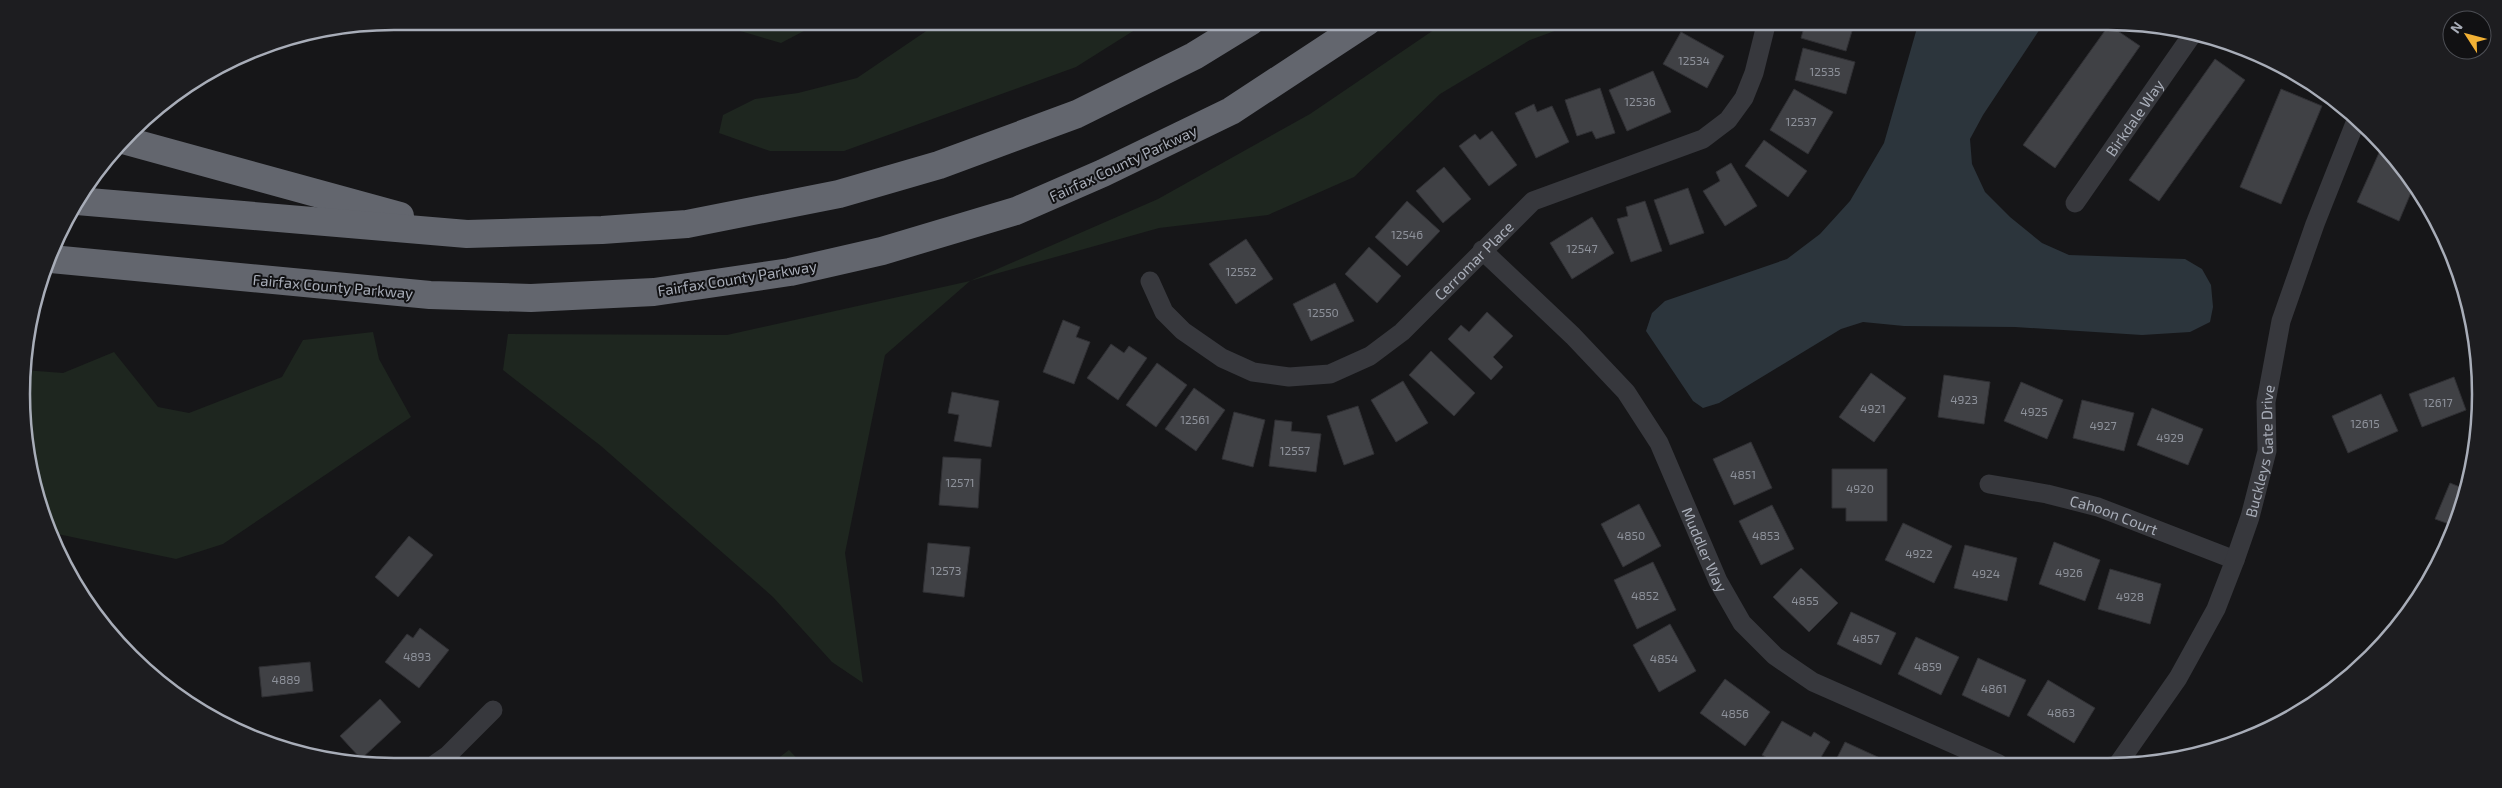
<svg xmlns="http://www.w3.org/2000/svg" width="2502" height="788" viewBox="0 0 2502 788" font-family="'Exo 2',sans-serif">
  <rect width="100%" height="100%" fill="#161618"/>
  <!-- green -->
  <g fill="#1e261f">
    <path d="M715 21H823L781 43 720 25Z"/>
    <path d="M941 21H1149L1076 67 844 151H770L719 133 723 115 755 99 798 93 857 78Z"/>
    <path d="M1447 21H1582L1530 40 1440 94 1354 177 1268 215 1159 228 970 281 885 355 845 553 863 683 832 662 773 597 601 446 503 370 508 334 727 335 970 281 1158 199 1310 114Z"/>
    <path d="M373 332 379 359 411 417 223 544 176 559 53 533 34 490 22 419 24 370 63 373 114 352 158 407 189 413 282 377 303 340Z"/>
    <path d="M789 750 804 766H768Z"/>
  </g>
  <!-- water -->
  <path fill="#2c353c" d="M1919 21H2043L2040 29 1983 115 1970 139 1972 164 1985 192 2010 217 2042 243 2069 255 2185 259 2202 269 2211 285 2213 307 2210 322 2190 332 2142 335 2015 327 1904 326 1863 322 1841 329 1719 403 1703 408 1693 401 1646 331 1652 313 1665 301 1787 259 1820 234 1850 201 1884 143Z"/>
  <!-- building -->
  <g fill="#404145" stroke="#303034">
    <path d="M1703 21H1728L1726 27Z"/>
    <path d="M1806 21H1855L1846 51 1801 38Z"/>
    <path d="M2109 25 2140 46 2055 168 2023 145Z"/>
    <path d="M1681 32 1724 56 1707 88 1663 64Z"/>
    <path d="M1803 48 1855 62 1846 94 1795 80Z"/>
    <path d="M2215 59 2245 80 2159 201 2129 180Z"/>
    <path d="M1653 71 1671 112 1627 131 1609 90Z"/>
    <path d="M1600 88 1615 133 1596 139 1592 131 1577 136 1565 100Z"/>
    <path d="M1794 89 1833 112 1808 154 1770 130Z"/>
    <path d="M2281 89 2322 106 2281 204 2240 187Z"/>
    <path d="M1534 104 1537 112 1552 106 1569 142 1536 158 1515 113Z"/>
    <path d="M1492 131 1517 165 1489 186 1459 146 1475 134 1480 140Z"/>
    <path d="M1764 140 1807 171 1788 197 1745 166Z"/>
    <path d="M2383 144 2413 181 2410 187 2413 188 2399 221 2357 202Z"/>
    <path d="M1731 163 1757 206 1725 226 1703 191 1720 181 1716 172Z"/>
    <path d="M1444 167 1471 199 1443 223 1416 191Z"/>
    <path d="M1688 188 1704 233 1670 245 1654 200Z"/>
    <path d="M1407 201 1440 231 1407 266 1375 237Z"/>
    <path d="M1645 201 1662 251 1631 262 1617 219 1628 216 1626 207Z"/>
    <path d="M1592 217 1614 253 1572 279 1550 243Z"/>
    <path d="M1246 239 1273 279 1236 304 1209 264Z"/>
    <path d="M1369 247 1401 276 1377 303 1345 274Z"/>
    <path d="M1335 283 1354 321 1311 341 1293 304Z"/>
    <path d="M1487 312 1513 336 1493 357 1503 367 1491 380 1448 339 1461 325 1469 332Z"/>
    <path d="M1063 320 1080 327 1076 337 1090 342 1074 384 1043 372Z"/>
    <path d="M1111 344 1124 353 1129 346 1147 358 1118 400 1087 378Z"/>
    <path d="M1431 351 1475 393 1454 416 1409 375Z"/>
    <path d="M1157 363 1187 385 1156 427 1126 405Z"/>
    <path d="M1871 373 1906 398 1874 442 1839 417Z"/>
    <path d="M1944 375 1990 382 1984 424 1938 417Z"/>
    <path d="M2454 377 2466 410 2422 427 2409 394Z"/>
    <path d="M1403 381 1428 423 1396 442 1371 400Z"/>
    <path d="M2021 382 2063 400 2047 439 2004 421Z"/>
    <path d="M1194 388 1225 410 1196 451 1165 429Z"/>
    <path d="M952 392 999 401 991 447 954 441 959 415 948 413Z"/>
    <path d="M2381 394 2398 431 2348 453 2332 416Z"/>
    <path d="M2082 400 2134 413 2124 451 2073 438Z"/>
    <path d="M1358 406 1374 454 1344 465 1327 416Z"/>
    <path d="M2152 408 2203 429 2188 465 2137 445Z"/>
    <path d="M1234 412 1265 420 1253 467 1222 459Z"/>
    <path d="M1275 420 1292 422 1291 431 1321 434 1316 472 1269 466Z"/>
    <path d="M1751 442 1772 488 1734 505 1713 459Z"/>
    <path d="M943 457 981 459 978 508 939 505Z"/>
    <path d="M1832 469H1887V521H1846V508H1832Z"/>
    <path d="M2450 483 2465 489 2452 525 2435 519Z"/>
    <path d="M1639 504 1661 546 1623 567 1601 524Z"/>
    <path d="M1772 505 1794 549 1761 565 1739 521Z"/>
    <path d="M1903 523 1952 546 1934 583 1885 560Z"/>
    <path d="M409 536 433 555 398 597 375 577Z"/>
    <path d="M2054 542 2100 560 2085 601 2039 584Z"/>
    <path d="M928 543 970 547 964 597 923 592Z"/>
    <path d="M1965 545 2017 558 2007 601 1954 588Z"/>
    <path d="M1653 562 1676 610 1637 629 1614 580Z"/>
    <path d="M1801 568 1838 603 1809 632 1773 597Z"/>
    <path d="M2110 569 2161 584 2150 624 2098 609Z"/>
    <path d="M1851 612 1896 633 1881 665 1837 644Z"/>
    <path d="M1670 624 1696 671 1659 692 1633 645Z"/>
    <path d="M420 628 449 650 419 688 385 662 407 634 413 638Z"/>
    <path d="M1916 637 1959 657 1941 695 1898 674Z"/>
    <path d="M1978 658 2026 680 2009 717 1962 695Z"/>
    <path d="M310 662 313 691 262 697 259 667Z"/>
    <path d="M1725 679 1770 712 1745 746 1700 713Z"/>
    <path d="M2048 680 2095 708 2074 743 2027 715Z"/>
    <path d="M380 699 401 722 361 759 340 736Z"/>
    <path d="M1782 721 1811 737 1814 732 1830 742 1817 764H1778L1762 755Z"/>
    <path d="M1845 742 1893 764H1834Z"/>
  </g>
  <g fill="none" stroke-linecap="round" stroke-linejoin="round">
    <!-- street -->
    <g stroke="#37383d" stroke-width="19">
      <path id="s1" d="M2075 203 2194 32"/>
      <path id="s2" d="M1482 250 1573 336 1626 392 1659 443 1718 581 1742 623 1775 656 1813 682 1999 764"/>
      <path id="s3" d="M1150 281 1164 312 1183 331 1222 358 1253 372 1289 377 1330 374 1370 356 1402 332 1533 201 1703 139 1728 120 1744 98 1754 73 1767 21"/>
      <path id="s4" d="M1989 484 2047 494 2098 507 2235 560"/>
      <path id="s5" d="M2118 764 2178 678 2216 609 2235 560 2250 517 2267 451 2266 402 2281 321 2315 224 2357 118"/>
      <path d="M431 767 448 755 493 710"/>
    </g>
    <!-- highway -->
    <g stroke="#63666e" stroke-width="28">
      <path d="M123 140 400 216"/>
      <path d="M77 201 467 234 602 230 687 224 839 194 939 165 1077 114 1194 56 1251 21"/>
      <path d="M51 259 430 295 531 298 654 292 790 272 882 251 1016 211 1103 173 1231 111 1368 21"/>
    </g>
  </g>
  <g text-anchor="middle" dominant-baseline="central" stroke-width="4" stroke-linejoin="round" paint-order="stroke">
    <!-- number labels -->
    <g font-size="12" fill="#8e929b">
      <text x="1694" y="60">12534</text>
      <text x="1825" y="71">12535</text>
      <text x="1640" y="101">12536</text>
      <text x="1801" y="121">12537</text>
      <text x="1407" y="234">12546</text>
      <text x="1582" y="248">12547</text>
      <text x="1241" y="271">12552</text>
      <text x="1323" y="312">12550</text>
      <text x="1964" y="399">4923</text>
      <text x="2438" y="402">12617</text>
      <text x="1873" y="408">4921</text>
      <text x="2034" y="411">4925</text>
      <text x="1195" y="419">12561</text>
      <text x="2365" y="423">12615</text>
      <text x="2103" y="425">4927</text>
      <text x="2170" y="437">4929</text>
      <text x="1295" y="450">12557</text>
      <text x="1743" y="474">4851</text>
      <text x="960" y="482">12571</text>
      <text x="1860" y="488">4920</text>
      <text x="1631" y="535">4850</text>
      <text x="1766" y="535">4853</text>
      <text x="1919" y="553">4922</text>
      <text x="946" y="570">12573</text>
      <text x="2069" y="572">4926</text>
      <text x="1986" y="573">4924</text>
      <text x="1645" y="595">4852</text>
      <text x="2130" y="596">4928</text>
      <text x="1805" y="600">4855</text>
      <text x="1866" y="638">4857</text>
      <text x="417" y="656">4893</text>
      <text x="1664" y="658">4854</text>
      <text x="1928" y="666">4859</text>
      <text x="286" y="679">4889</text>
      <text x="1994" y="688">4861</text>
      <text x="2061" y="712">4863</text>
      <text x="1735" y="713">4856</text>
    </g>
    <!-- street labels -->
    <g font-size="15" fill="#a8adb8" stroke="#111113">
      <text stroke="none"><textPath href="#s1" startOffset="104">Birkdale Way</textPath></text>
      <text transform="translate(1123 163) rotate(-25)">Fairfax County Parkway</text>
      <text stroke="none"><textPath href="#s3" startOffset="405">Cerromar Place</textPath></text>
      <text transform="translate(737 278) rotate(-9)">Fairfax County Parkway</text>
      <text transform="translate(333 286) rotate(5)">Fairfax County Parkway</text>
      <text stroke="none"><textPath href="#s5" startOffset="349">Buckleys Gate Drive</textPath></text>
      <text stroke="none"><textPath href="#s4" startOffset="129">Cahoon Court</textPath></text>
      <text stroke="none"><textPath href="#s2" startOffset="379">Muddler Way</textPath></text>
    </g>
  </g>
  <!-- crop -->
  <path d="M0 0H2502V788H0ZM394 30H2108A364 364 0 0 1 2472 394V394A364 364 0 0 1 2108 758H394A364 364 0 0 1 30 394V394A364 364 0 0 1 394 30Z" fill="#1d1d20" fill-rule="evenodd"/>
  <path fill="none" stroke="#a8adb8" stroke-width="2.5" d="M394 30H2108A364 364 0 0 1 2472 394V394A364 364 0 0 1 2108 758H394A364 364 0 0 1 30 394V394A364 364 0 0 1 394 30Z"/>
  <!-- north arrow -->
  <g transform="translate(2467 35) rotate(306)"><circle r="24" fill="#111113" stroke="#4d4f55"/>
  <path d="M0-4L9 19L0 12L-9 19Z" fill="#f2b134"/>
  <text y="-8" font-size="14" font-weight="bold" text-anchor="middle" fill="#a8adb8">N</text>
  </g>
</svg>
